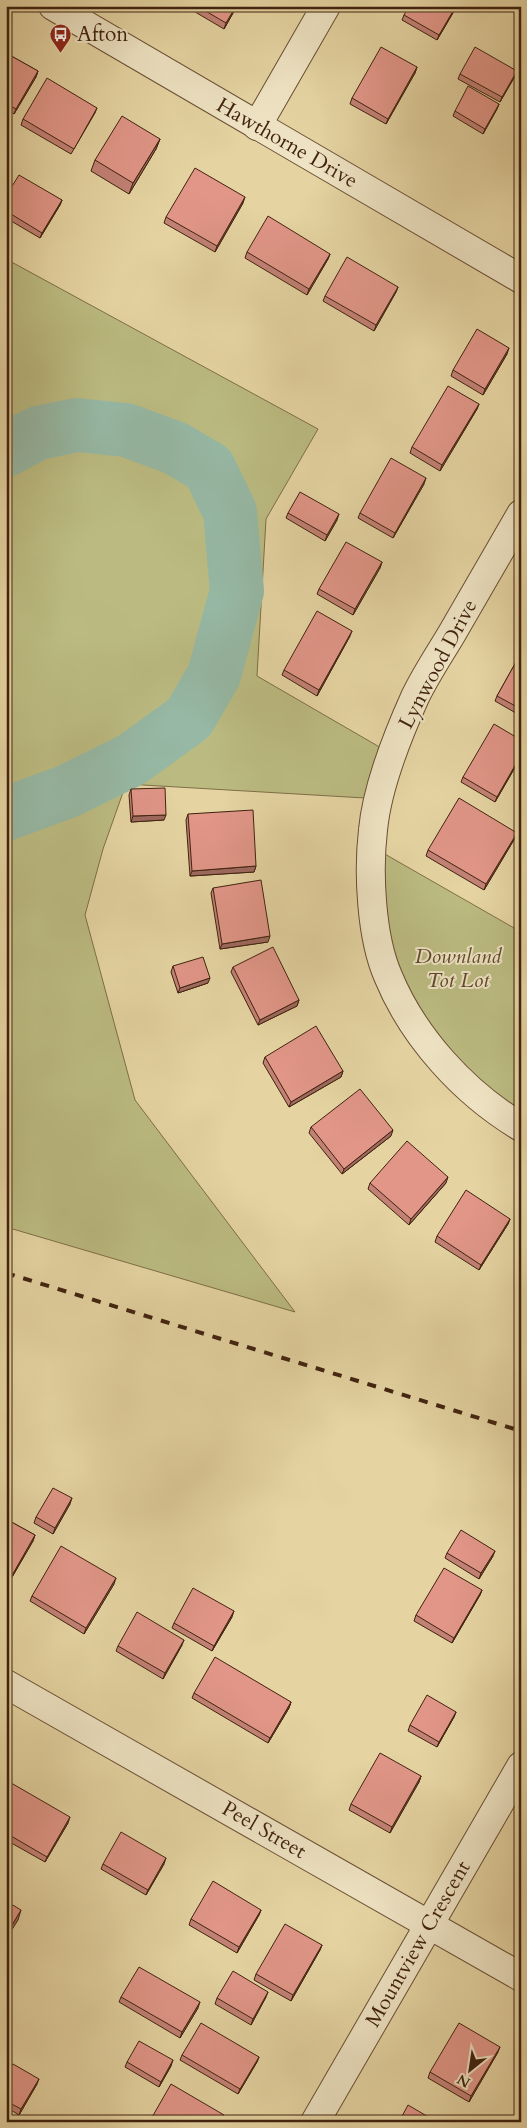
<svg xmlns="http://www.w3.org/2000/svg" width="527" height="2128" viewBox="0 0 527 2128" font-family="Cardo,serif">
  <rect width="100%" height="100%" fill="#e5d4a2"/>
  <filter id="stains"><feTurbulence type="fractalNoise" baseFrequency=".004" numOctaves="4"/><feColorMatrix values="0 0 0 0 .2 0 0 0 0 .09 0 0 0 0 .02 0 0 0 .5 -.17"/></filter>
  <radialGradient id="worn" r=".72"><stop offset=".6" stop-color="#630" stop-opacity="0"/><stop offset="1" stop-color="#630" stop-opacity=".3"/></radialGradient>
  <!-- green -->
  <g fill="#bbbb81" stroke="#7e6e48">
    <path d="M6 259 318 429 266 519 257 676 395 756 382 799 126 784 103 849 85 915 135 1100 295 1312 6 1227Z"/>
    <path d="M376 849 521 932V1122L477 1090 391 973Z"/>
  </g>
  <g fill="none" stroke-linecap="round" stroke-linejoin="round">
    <!-- river -->
    <path stroke="#96b8a4" stroke-width="54" d="M6 450 38 433 77 425 126 430 175 448 209 468 230 512 237 591 214 675 189 718 131 760 68 791 6 814"/>
    <defs>
      <g id="minor">
        <path d="M53 6 521 279"/>
        <path d="M257 126 326 6"/>
        <path d="M521 514C498 554 474 595 451 635 439 655 425 676 415 697 397 737 377 787 373 830 368 872 371 937 388 976 413 1037 464 1093 521 1127"/>
        <path d="M6 1684 521 1977"/>
        <path d="M315 2122 521 1766"/>
      </g>
    </defs>
    <!-- minor casing -->
    <use href="#minor" stroke="#694e34" stroke-width="30"/>
    <!-- minor -->
    <use href="#minor" stroke="#eee3c3" stroke-width="28"/>
    <!-- rail -->
    <path stroke="#40220f" stroke-width="4" stroke-dasharray="9 9" stroke-linecap="butt" d="M6 1273 521 1431"/>
  </g>
  <!-- wall -->
  <g fill="#c28175" stroke="#40220f">
    <path d="M185 6H237L224 29Z"/>
    <path d="M457 6 437 40 402 20 404 15Z"/>
    <path d="M6 53 38 71 36 77 14 114 6 110Z"/>
    <path d="M417 67 415 73 386 124 350 104 352 98Z"/>
    <path d="M517 71 515 76 500 102 458 79 460 74Z"/>
    <path d="M499 104 497 109 483 134 453 116 455 111Z"/>
    <path d="M97 108 95 113 71 154 21 125 23 119Z"/>
    <path d="M160 139 156 149 129 194 91 171 95 160Z"/>
    <path d="M6 196 62 200 60 205 40 238 6 218Z"/>
    <path d="M243 203 215 252 164 223 166 217Z"/>
    <path d="M247 252 330 254 328 259 307 295 245 258Z"/>
    <path d="M398 287 396 292 374 331 323 301 325 296Z"/>
    <path d="M507 354 483 395 451 376 453 370Z"/>
    <path d="M479 404 477 409 440 471 410 453 412 447Z"/>
    <path d="M424 484 393 538 358 518 360 513Z"/>
    <path d="M288 513 337 520 325 541 286 518Z"/>
    <path d="M382 562 380 568 353 615 317 594 319 589Z"/>
    <path d="M350 636 317 696 282 675 284 670Z"/>
    <path d="M521 653V716L495 701 497 696Z"/>
    <path d="M521 740V757L495 802 461 782 463 777Z"/>
    <path d="M131 789 164 820 131 822 129 795Z"/>
    <path d="M188 814 256 866 254 872 190 876 186 820Z"/>
    <path d="M515 838 484 890 426 856 428 850Z"/>
    <path d="M213 888 268 942 220 949 211 893Z"/>
    <path d="M173 966 208 983 178 993 171 972Z"/>
    <path d="M233 967 299 1000 297 1006 258 1025 231 972Z"/>
    <path d="M265 1057 343 1071 341 1077 289 1107 263 1063Z"/>
    <path d="M311 1127 391 1136 342 1174 309 1133Z"/>
    <path d="M370 1183H446L409 1225 368 1189Z"/>
    <path d="M510 1219 508 1224 479 1270 435 1242 437 1236Z"/>
    <path d="M70 1504 53 1534 34 1523 36 1517Z"/>
    <path d="M6 1519 35 1535 33 1541 8 1584 6 1583Z"/>
    <path d="M447 1553 493 1556 479 1579 445 1558Z"/>
    <path d="M114 1584 84 1634 30 1601 32 1596Z"/>
    <path d="M482 1590 480 1595 452 1643 414 1621 416 1615Z"/>
    <path d="M232 1617 212 1651 172 1628 174 1623Z"/>
    <path d="M182 1645 163 1679 116 1651 118 1646Z"/>
    <path d="M194 1693 291 1702 289 1708 268 1743 192 1698Z"/>
    <path d="M456 1712 454 1717 437 1747 408 1731 410 1725Z"/>
    <path d="M421 1776 419 1782 390 1833 349 1810 351 1804Z"/>
    <path d="M6 1780 68 1823 45 1862 6 1840Z"/>
    <path d="M103 1864H164L146 1895 101 1869Z"/>
    <path d="M261 1910 259 1915 237 1953 189 1925 191 1919Z"/>
    <path d="M322 1945 320 1950 291 2001 254 1980 256 1974Z"/>
    <path d="M121 1997 198 2008 180 2038 119 2002Z"/>
    <path d="M266 1997 251 2025 215 2004 217 1998Z"/>
    <path d="M498 2052 469 2102 428 2078 430 2072Z"/>
    <path d="M182 2055 259 2057 257 2062 238 2094 180 2060Z"/>
    <path d="M127 2062 171 2066 159 2087 125 2067Z"/>
    <path d="M6 2075 37 2084 19 2115 6 2107Z"/>
  </g>
  <!-- shaded-wall -->
  <g fill="#9e695f" stroke="#40220f">
    <path d="M236 6H237L224 29 226 23Z"/>
    <path d="M456 6H457L437 40 439 35Z"/>
    <path d="M417 67 415 73 386 124 388 119Z"/>
    <path d="M38 71 36 77 14 114 16 109Z"/>
    <path d="M517 71 515 76 500 102 502 97Z"/>
    <path d="M499 104 497 109 483 134 485 129Z"/>
    <path d="M160 139 156 149 129 194 133 183Z"/>
    <path d="M245 197 243 203 215 252 217 246Z"/>
    <path d="M62 200 60 205 40 238 42 233Z"/>
    <path d="M330 254 328 259 307 295 309 289Z"/>
    <path d="M398 287 396 292 374 331 376 325Z"/>
    <path d="M509 348 507 354 483 395 485 389Z"/>
    <path d="M479 404 477 409 440 471 442 465Z"/>
    <path d="M426 478 424 484 393 538 395 533Z"/>
    <path d="M339 514 337 520 325 541 327 535Z"/>
    <path d="M382 562 380 568 353 615 355 609Z"/>
    <path d="M352 631 350 636 317 696 319 690Z"/>
    <path d="M521 755V757L495 802 497 797Z"/>
    <path d="M166 815 164 820 131 822 133 816Z"/>
    <path d="M517 833 515 838 484 890 486 884Z"/>
    <path d="M256 866 254 872 190 876 192 871Z"/>
    <path d="M270 936 268 942 220 949 222 944Z"/>
    <path d="M210 978 208 983 178 993 180 988Z"/>
    <path d="M299 1000 297 1006 258 1025 260 1020Z"/>
    <path d="M343 1071 341 1077 289 1107 291 1102Z"/>
    <path d="M393 1130 391 1136 342 1174 344 1169Z"/>
    <path d="M448 1177 446 1183 409 1225 411 1219Z"/>
    <path d="M510 1219 508 1224 479 1270 481 1265Z"/>
    <path d="M72 1498 70 1504 53 1534 55 1528Z"/>
    <path d="M35 1535 33 1541 8 1584 10 1579Z"/>
    <path d="M495 1551 493 1556 479 1579 481 1573Z"/>
    <path d="M116 1578 114 1584 84 1634 86 1628Z"/>
    <path d="M482 1590 480 1595 452 1643 454 1638Z"/>
    <path d="M234 1611 232 1617 212 1651 214 1646Z"/>
    <path d="M184 1640 182 1645 163 1679 165 1673Z"/>
    <path d="M291 1702 289 1708 268 1743 270 1738Z"/>
    <path d="M456 1712 454 1717 437 1747 439 1742Z"/>
    <path d="M421 1776 419 1782 390 1833 392 1827Z"/>
    <path d="M70 1817 68 1823 45 1862 47 1857Z"/>
    <path d="M166 1858 164 1864 146 1895 148 1890Z"/>
    <path d="M21 1910 18 1920 6 1939V1935Z"/>
    <path d="M261 1910 259 1915 237 1953 239 1947Z"/>
    <path d="M322 1945 320 1950 291 2001 293 1995Z"/>
    <path d="M268 1992 266 1997 251 2025 253 2019Z"/>
    <path d="M200 2002 198 2008 180 2038 182 2032Z"/>
    <path d="M500 2047 498 2052 469 2102 471 2096Z"/>
    <path d="M259 2057 257 2062 238 2094 240 2089Z"/>
    <path d="M173 2060 171 2066 159 2087 161 2082Z"/>
    <path d="M39 2079 37 2084 19 2115 21 2109Z"/>
  </g>
  <!-- building -->
  <g fill="#e19688" stroke="#40220f">
    <path d="M197 6H236L226 23Z"/>
    <path d="M409 6H456L439 35 404 15Z"/>
    <path d="M381 47 417 67 388 119 352 98Z"/>
    <path d="M475 47 517 71 502 97 460 74Z"/>
    <path d="M6 53 38 71 16 109 6 103Z"/>
    <path d="M47 78 97 108 74 149 23 119Z"/>
    <path d="M468 86 499 104 485 129 455 111Z"/>
    <path d="M122 116 160 139 133 183 95 160Z"/>
    <path d="M195 168 245 197 217 246 166 217Z"/>
    <path d="M19 175 62 200 42 233 6 211V196Z"/>
    <path d="M268 216 330 254 309 289 247 252Z"/>
    <path d="M347 257 398 287 376 325 325 296Z"/>
    <path d="M477 329 509 348 485 389 453 370Z"/>
    <path d="M448 386 479 404 442 465 412 447Z"/>
    <path d="M391 458 426 478 395 533 360 513Z"/>
    <path d="M300 492 339 514 327 535 288 513Z"/>
    <path d="M346 542 382 562 355 609 319 589Z"/>
    <path d="M317 611 352 631 319 690 284 670Z"/>
    <path d="M521 653V709L497 696Z"/>
    <path d="M494 724 521 740V755L497 797 463 777Z"/>
    <path d="M165 788 166 815 133 816 131 789Z"/>
    <path d="M459 798 517 833 486 884 428 850Z"/>
    <path d="M253 810 256 866 192 871 188 814Z"/>
    <path d="M261 880 270 936 222 944 213 888Z"/>
    <path d="M273 947 299 1000 260 1020 233 967Z"/>
    <path d="M203 957 210 978 180 988 173 966Z"/>
    <path d="M316 1026 343 1071 291 1102 265 1057Z"/>
    <path d="M360 1089 393 1130 344 1169 311 1127Z"/>
    <path d="M407 1141 448 1177 411 1219 370 1183Z"/>
    <path d="M466 1190 510 1219 481 1265 437 1236Z"/>
    <path d="M53 1488 72 1498 55 1528 36 1517Z"/>
    <path d="M6 1519 35 1535 10 1579 6 1576Z"/>
    <path d="M461 1530 495 1551 481 1573 447 1553Z"/>
    <path d="M61 1546 116 1578 86 1628 32 1596Z"/>
    <path d="M444 1568 482 1590 454 1638 416 1615Z"/>
    <path d="M193 1588 234 1611 214 1646 174 1623Z"/>
    <path d="M137 1612 184 1640 165 1673 118 1646Z"/>
    <path d="M215 1657 291 1702 270 1738 194 1693Z"/>
    <path d="M427 1695 456 1712 439 1742 410 1725Z"/>
    <path d="M380 1753 421 1776 392 1827 351 1804Z"/>
    <path d="M6 1780 70 1817 47 1857 6 1833Z"/>
    <path d="M121 1832 166 1858 148 1890 103 1864Z"/>
    <path d="M213 1881 261 1910 239 1947 191 1919Z"/>
    <path d="M6 1901 21 1910 6 1935Z"/>
    <path d="M285 1924 322 1945 293 1995 256 1974Z"/>
    <path d="M139 1967 200 2002 182 2032 121 1997Z"/>
    <path d="M233 1971 268 1992 253 2019 217 1998Z"/>
    <path d="M201 2023 259 2057 240 2089 182 2055Z"/>
    <path d="M459 2023 500 2047 471 2096 430 2072Z"/>
    <path d="M139 2041 173 2060 161 2082 127 2062Z"/>
    <path d="M13 2064 39 2079 21 2109 6 2101V2075Z"/>
    <path d="M171 2084 224 2115 220 2122H155L151 2119Z"/>
    <path d="M408 2105 437 2122H399Z"/>
    <path d="M486 2119 490 2122H484Z"/>
  </g>
  <!-- icons -->
  <defs>
    <symbol id="bus-pin" viewBox="-11 -11 22 30"><path d="M0 17L-7.5 6A9.5 9.5 0 1 1 7.5 6Z" fill="#8f2418" stroke="#eee3c3"/><path d="M-5-6H5V4H4V6H2V4H-2V6H-4V4H-5ZM-3.5-4V0h7V-4ZM-3.5 1.2v1.5H-2V1.2ZM2 1.2v1.5H3.5V1.2Z" fill="#fff"/></symbol>
  </defs>
  <g fill-rule="evenodd">
    <use href="#bus-pin" x="48" y="22" width="25" height="34"/>
  </g>
  <g text-anchor="middle" dominant-baseline="central" stroke-width="4" stroke-linejoin="round" paint-order="stroke">
    <!-- poi labels -->
    <g font-size="21" fill="#40220f" stroke="#eee3c3" text-anchor="start">
      <text x="77" y="34">Afton</text>
    </g>
    <!-- street labels -->
    <g font-size="21" fill="#40220f" stroke="#eee3c3">
      <text transform="translate(287 143) rotate(30)">Hawthorne Drive</text>
      <text transform="translate(438 664) rotate(-62)">Lynwood Drive</text>
      <text transform="translate(264 1830) rotate(30)">Peel Street</text>
      <text transform="translate(418 1944) rotate(-60)">Mountview Crescent</text>
    </g>
    <!-- park labels -->
    <g font-size="21" font-style="italic" fill="#5f482c" stroke="#eee3c3">
      <text x="458" y="956">Downland<tspan x="458" dy="24">Tot Lot</tspan></text>
    </g>
  </g>
  <!-- margin -->
  <rect width="527" height="2128" fill="none" stroke="#e5d4a2" stroke-width="25"/>
  <rect x="8" y="8" width="512" height="2113" fill="none" stroke="#40220f" stroke-width="2.5"/>
  <rect x="12" y="12" width="502" height="2103" fill="none" stroke="#40220f"/>
  <!-- north arrow -->
  <g transform="translate(470 2070) rotate(210)" stroke="#eee3c3" stroke-width="4" paint-order="stroke">
  <path d="M0-4L9 19L0 12L-9 19Z" fill="#40220f"/>
  <text y="-8" font-size="14" font-weight="bold" text-anchor="middle" fill="#40220f">N</text>
  </g>
  <rect width="100%" height="100%" filter="url(#stains)"/>
  <rect width="100%" height="100%" fill="url(#worn)"/>
</svg>
